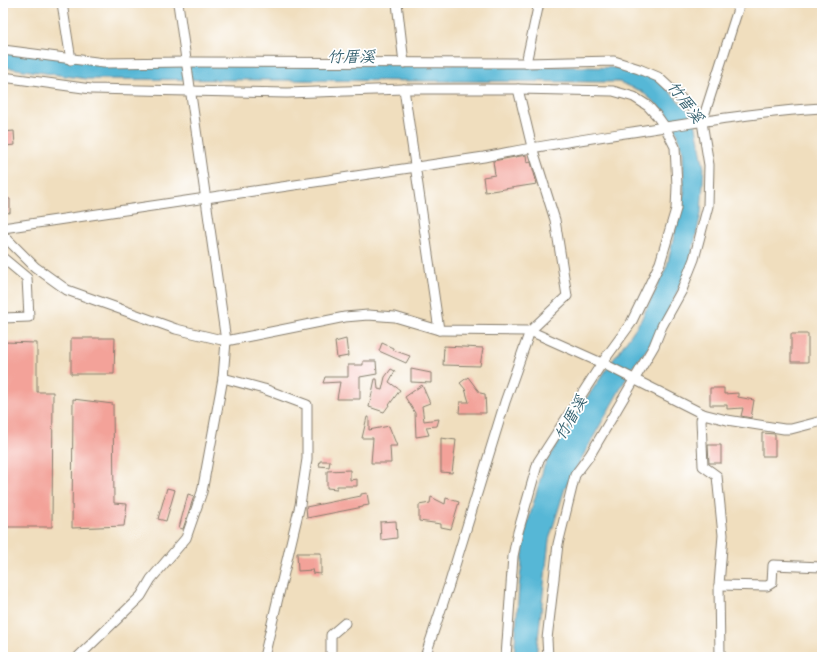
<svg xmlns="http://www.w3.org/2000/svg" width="825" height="660" viewBox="0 0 825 660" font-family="Dekko,'LXGW WenKai TC',sans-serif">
  <rect width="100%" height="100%" fill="#fff"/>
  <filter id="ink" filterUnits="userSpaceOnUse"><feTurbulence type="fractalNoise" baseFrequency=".025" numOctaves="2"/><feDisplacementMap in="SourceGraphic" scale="8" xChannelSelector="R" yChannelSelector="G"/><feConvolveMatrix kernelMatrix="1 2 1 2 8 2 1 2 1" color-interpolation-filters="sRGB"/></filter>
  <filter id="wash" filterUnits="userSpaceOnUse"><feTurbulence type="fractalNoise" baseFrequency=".012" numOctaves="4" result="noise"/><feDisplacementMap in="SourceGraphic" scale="16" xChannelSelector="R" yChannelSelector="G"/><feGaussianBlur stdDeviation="0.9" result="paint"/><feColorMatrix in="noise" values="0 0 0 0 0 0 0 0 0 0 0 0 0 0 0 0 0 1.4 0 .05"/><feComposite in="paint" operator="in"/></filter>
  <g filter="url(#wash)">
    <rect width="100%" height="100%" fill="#f0debe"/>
    <!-- water -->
    <path fill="#57b7d6" stroke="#3a6a79" d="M3 51 126 64 407 63 627 68 658 80 694 117 704 168 701 214 689 266 656 338 632 368 565 488 549 540 536 657H514L519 587 526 529 544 466 581 406 641 320 667 266 684 193 683 152 678 135 667 113 641 91 619 82 87 79 3 67Z"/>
    <g id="blocks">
      <!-- building -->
      <g fill="#f3a299">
        <path d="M14 131 15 145 5 146 3 132Z"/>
        <path d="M526 155 527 163 531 162 537 184 485 192 483 177 495 175 493 161Z"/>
        <path d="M3 198 10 199V213L3 212Z"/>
        <rect x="791" y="334" width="17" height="28"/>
        <path d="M71 338H115L114 374H71Z"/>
        <path d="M346 339 348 356 337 358 335 342Z"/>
        <path d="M3 342 37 343V392H53L52 527H3Z"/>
        <path d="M382 343 393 348V350L410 356 406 363 379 351Z"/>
        <path d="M444 346 483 348 480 366 443 365Z"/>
        <path d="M363 361H376L377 374 360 377V399H337L340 382 323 383 325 377H348V365H363Z"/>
        <path d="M391 369 395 371 389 382 400 390 384 412 369 407 375 379H377L378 389 382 390 385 377Z"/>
        <path d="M411 369 431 373V383L411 382Z"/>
        <path d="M468 377 480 393 485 394 486 413H459L460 402H469L465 389 460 383Z"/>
        <path d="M422 385 430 403 422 406 424 421 439 419 437 426 426 427 429 435 416 437 415 413 405 397Z"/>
        <path d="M710 388H724V394L738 393V397L754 400 751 418 741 416 743 408 727 409V405H710Z"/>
        <path d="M73 399 113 404 114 503 127 504 124 526 72 528Z"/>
        <path d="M367 417H369V430L389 426 397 446H390L391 463H371L373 438H362Z"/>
        <path d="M762 433 775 434V456H762Z"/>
        <path d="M441 438 456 440 452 473 441 472Z"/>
        <path d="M708 445H721V463H709Z"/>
        <path d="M320 461H330L329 467 319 466Z"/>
        <path d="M350 470V480L357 479V486H337V489L327 488V471Z"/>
        <path d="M167 488 175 490 166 521 158 519Z"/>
        <path d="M367 493 369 505 363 506V507L307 518 306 507 361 496V494Z"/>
        <path d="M188 494 194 496 183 529 179 528Z"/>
        <path d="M431 497 445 504 446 498 459 502 451 529 441 527V524L419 521V505L430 503Z"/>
        <path d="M396 521 397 538 381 540 380 522Z"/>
        <path d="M297 553H321V574L312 573 313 570 298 571Z"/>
      </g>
    </g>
  </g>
  <g filter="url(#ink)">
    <use href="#blocks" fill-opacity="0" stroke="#867d6d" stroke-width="1"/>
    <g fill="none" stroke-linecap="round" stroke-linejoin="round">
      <defs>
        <g id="minor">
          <path d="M62 3 71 60"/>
          <path d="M397 3 404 63"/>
          <path d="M3 50 104 63 187 62 526 63 614 61 639 69 658 77 697 113 702 122 709 165 708 206 694 259 688 274 682 290 662 326 654 346 590 455 575 475 558 544 547 639 548 657"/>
          <path d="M526 63 539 3"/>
          <path d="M3 77 91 89 287 93 404 89H518L613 91 634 97 648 106 657 116 665 127 675 147 677 186 676 209 660 263 631 323 602 363 538 462 518 532 513 556 506 657"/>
          <path d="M404 89 439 330"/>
          <path d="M702 122 740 3"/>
          <path d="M3 228 484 157C542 145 600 137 658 128 713 120 767 111 822 108"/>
          <path d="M3 235 35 267 67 290 176 329 226 341 345 317 368 315 395 317 439 330 530 331 606 365 703 414 727 420 784 429H791L822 421"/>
          <path d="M3 258 27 278 29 317 3 318"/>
          <path d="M223 378 264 389 307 405V459L300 505 264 657"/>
          <path d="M703 414 701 420 703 466 717 476 723 535 719 585 720 657"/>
          <path d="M719 585 767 586 772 583 773 565 822 567"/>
          <path d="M78 657 141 596 151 579 186 538 202 492 223 378 226 341 178 3"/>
          <path d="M331 657V635L345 623"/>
          <path d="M425 657 449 585 505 402 530 331 567 296 555 220 532 147 518 89"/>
        </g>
      </defs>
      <!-- minor casing -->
      <use href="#minor" stroke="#867d6d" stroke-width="11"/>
      <!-- minor -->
      <use href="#minor" stroke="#fff" stroke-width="9"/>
    </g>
  </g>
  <g text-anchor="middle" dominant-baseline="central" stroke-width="3.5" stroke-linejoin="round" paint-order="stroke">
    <!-- water labels -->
    <g font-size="16" font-style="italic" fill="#376270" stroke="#fff">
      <text x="351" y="58">竹厝溪</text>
      <text transform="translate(684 103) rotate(53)">竹厝溪</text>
      <text transform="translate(572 419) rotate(-60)">竹厝溪</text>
    </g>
  </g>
  <!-- margin -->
  <rect width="825" height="660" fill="none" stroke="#fff" stroke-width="16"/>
</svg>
